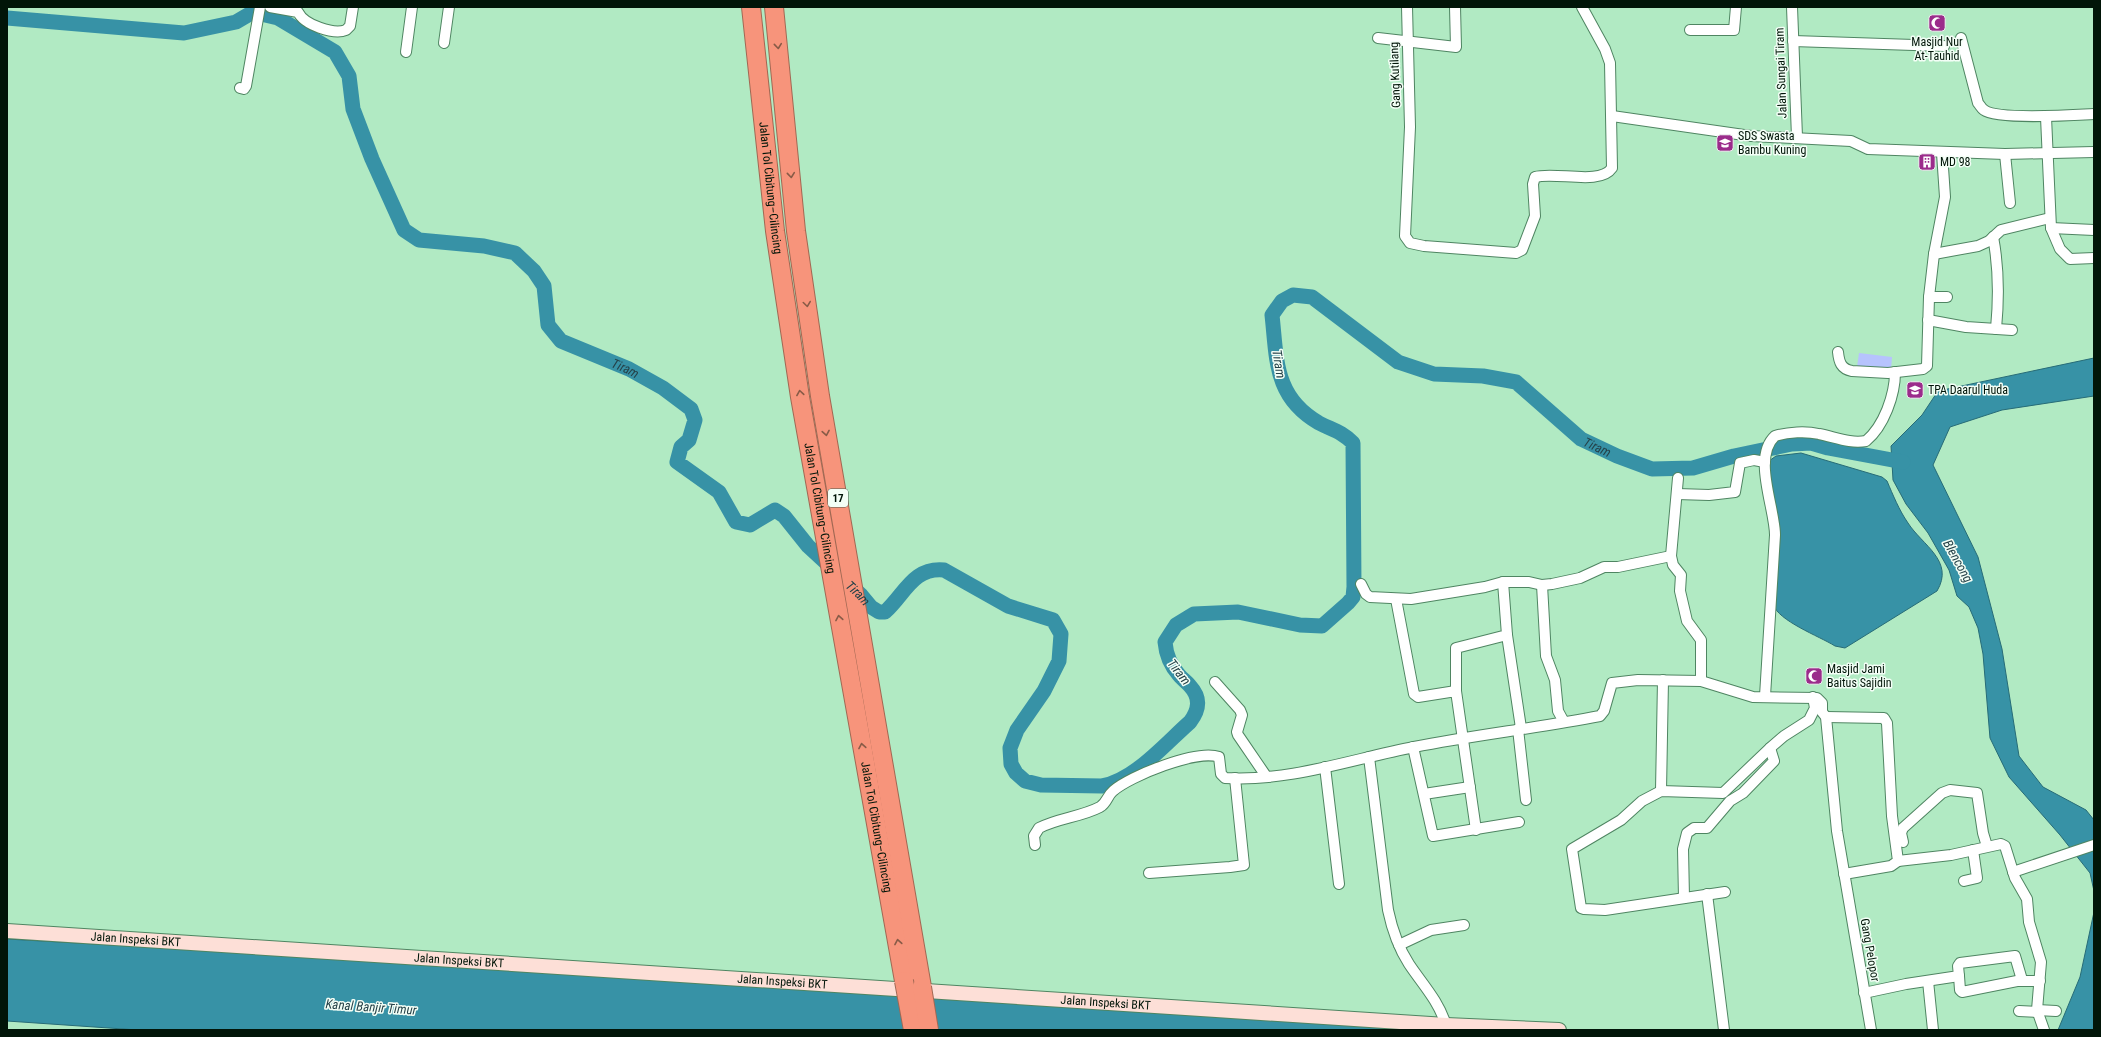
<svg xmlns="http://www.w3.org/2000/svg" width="2101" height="1037" viewBox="0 0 2101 1037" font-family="'Roboto Condensed',sans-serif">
  <rect width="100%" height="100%" fill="#b1eac3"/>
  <!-- green -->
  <path fill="#b6c3fd" d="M1859 353 1892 357 1891 370 1857 367Z"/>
  <!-- water -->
  <g fill="#3792a6" stroke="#276c77">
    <path d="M2094 358V396L2002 410 1950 427 1933 465 1978 557 2002 649 2019 756 2043 787 2086 810 2094 820V891L2090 873 2060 835 2009 777 1990 738 1983 654 1978 628 1969 607 1957 596 1949 570 1928 533 1906 504 1893 480 1891 446 1922 415 1938 391Z"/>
    <path d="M1801 453 1882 477 1887 481C1893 495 1899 510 1908 523 1922 545 1955 561 1937 591L1845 648 1835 646C1819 636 1778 621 1773 604L1769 461 1776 456Z"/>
    <path d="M2094 912V1030H2058L2080 977Z"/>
    <path d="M7 939 305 956 1441 1030H138L7 1021Z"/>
  </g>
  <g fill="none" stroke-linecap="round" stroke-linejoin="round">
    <!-- river -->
    <path stroke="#3792a6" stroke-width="15" id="s1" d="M7 18 184 33 236 22 253 12 278 18 335 52 349 76 353 109 372 159 404 230 419 240 484 246 515 253 534 271 544 286 548 325 561 341 629 369 663 388 691 409 695 420 689 440 681 447 677 462 719 492 736 522 750 525 775 510 784 516 808 546 861 595 871 607 879 612H885C905 594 913 567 944 570L1008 606 1053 620 1061 634 1059 661 1044 691 1017 730 1010 748 1011 764 1016 773 1025 781 1041 785 1102 786C1135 780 1166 743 1190 722 1199 710 1201 698 1190 686 1187 682 1182 679 1179 675 1170 665 1166 654 1165 642L1176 625 1194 614 1238 612 1300 625 1322 626 1348 603 1353 597 1354 587 1353 443C1341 431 1332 430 1319 423 1274 397 1277 360 1272 315L1282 301 1293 295 1312 297 1398 362 1434 374 1483 376 1516 382 1581 439 1617 456 1652 469 1693 468 1734 456 1792 444 1811 443 1828 448 1903 462"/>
    <defs>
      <g id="street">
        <path d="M270 7 298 12C304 25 334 35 346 30L350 26 353 7"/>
        <path d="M1407 7 1410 127 1405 236 1410 243 1424 246 1516 253 1522 250 1535 216 1533 184 1535 177C1555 171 1600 186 1612 168L1610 63 1605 49 1582 7"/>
        <path d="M1792 7 1797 137"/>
        <path d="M1690 30H1734L1736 7"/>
        <path d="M1378 38 1456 47 1455 7"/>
        <path d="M1961 38 1978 103C1980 105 1981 108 1984 110 1997 120 2075 115 2094 114"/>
        <path d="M1793 41 1944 46"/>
        <path d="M444 43 449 7"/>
        <path d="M406 52 412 7"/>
        <path d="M240 88 244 89 246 86 260 7"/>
        <path d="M1612 116 1751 136 1851 141 1868 149 2005 154 2094 152"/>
        <path d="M2046 117 2051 228 2060 249 2070 259 2094 258"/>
        <path d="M2005 154 2010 203"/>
        <path d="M2051 228 2094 230"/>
        <path d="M1993 237C1999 268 1999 298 1996 329"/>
        <path d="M1934 254 1978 246 1989 241 2001 230 2050 218"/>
        <path d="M1929 297H1947"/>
        <path d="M1928 320 1966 327 2012 330"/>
        <path d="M1838 352C1839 362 1841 369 1852 371L1888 373 1923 369 1927 366 1929 297 1934 254 1945 197 1942 153"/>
        <path d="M1678 478 1671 556 1673 565 1681 575 1680 591 1687 621 1701 640V681"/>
        <path d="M1677 494 1709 495 1735 492 1740 463 1754 460 1765 462"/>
        <path d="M1361 584 1366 594 1370 597 1411 599 1485 587 1503 582H1529L1542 585 1552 584 1580 578 1604 567H1618L1671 556"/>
        <path d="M1542 585 1546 656 1555 680 1558 711 1564 722"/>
        <path d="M1396 599 1414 694 1418 697 1456 691 1476 830"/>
        <path d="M1507 635 1521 728"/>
        <path d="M1215 682 1240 710 1242 715 1237 732 1238 735 1266 776"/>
        <path d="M1456 691V648L1507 635 1503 582"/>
        <path d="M1765 696 1775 535C1775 508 1752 457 1775 436 1788 432 1806 431 1819 434 1835 437 1850 444 1866 441 1884 426 1895 395 1895 372"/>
        <path d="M1826 717 1884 718 1887 723 1892 816 1898 861 1891 866 1844 874"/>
        <path d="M1518 729 1526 800"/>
        <path d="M1413 747 1433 836 1519 822"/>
        <path d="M1369 757 1388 910C1392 929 1398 947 1409 964 1423 985 1438 1000 1446 1025"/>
        <path d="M1325 767 1339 884"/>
        <path d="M1661 791 1663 680"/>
        <path d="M1424 794 1470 787"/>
        <path d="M1903 842 1901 833 1903 828 1942 793 1950 790 1977 793 1983 833 1986 843"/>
        <path d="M1035 845 1034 836 1039 828C1058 818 1081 817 1100 807 1107 803 1107 796 1113 791 1130 776 1197 749 1219 757L1221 774 1225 778C1289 782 1352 759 1414 747 1475 735 1538 728 1600 716L1604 711 1612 683 1638 680 1701 681 1753 697 1817 698 1822 703V712L1826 717 1837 831 1871 1030"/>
        <path d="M1898 861 1951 855 2001 844 2005 846 2015 878 2027 899 2029 922 2041 962 2037 1010 2044 1030"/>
        <path d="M2013 872 2094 845"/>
        <path d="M1149 873 1230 867 1244 865 1235 778"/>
        <path d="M1964 881 1977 878 1973 850"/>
        <path d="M1725 892 1605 910 1584 909 1581 908 1572 849 1621 820 1642 801 1661 791 1723 793 1770 748 1784 736 1809 720 1815 708 1813 697"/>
        <path d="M1707 894 1724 1030"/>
        <path d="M1684 898 1683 849 1687 833 1694 828H1707L1730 801 1743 793 1774 761 1770 748"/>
        <path d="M1399 945 1431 930 1464 925"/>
        <path d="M1959 976 1960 990 1962 992 2017 981H2040"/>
        <path d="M1928 981 1933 1030"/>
        <path d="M1864 993 1906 984 1959 976 1958 966 1960 963 2015 956 2022 980"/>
        <path d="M2037 1010 2056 1011"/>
        <path d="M2019 1011 2038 1012"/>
      </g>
      <g id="secondary">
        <path id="s2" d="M7 931 1446 1025 1559 1030"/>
      </g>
      <g id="highway">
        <path id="s3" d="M751 7 775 231 800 397 904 981"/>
        <path d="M774 7 796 231 820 396 922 987"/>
      </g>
    </defs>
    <!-- street casing -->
    <use href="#street" stroke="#4f8562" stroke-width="12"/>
    <!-- secondary casing -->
    <use href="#secondary" stroke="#4f8562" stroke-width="16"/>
    <!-- highway casing -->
    <use href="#highway" stroke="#a16853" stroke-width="20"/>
    <!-- street -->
    <use href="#street" stroke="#fff" stroke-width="10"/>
    <!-- secondary -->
    <use href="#secondary" stroke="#fddfd7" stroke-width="14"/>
    <!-- highway -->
    <use href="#highway" stroke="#f7947b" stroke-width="18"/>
    <defs>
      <g id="highway-bridge">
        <path d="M904 981 913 1030"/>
        <path d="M922 987 929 1030"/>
      </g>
    </defs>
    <!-- highway-bridge casing -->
    <use href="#highway-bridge" stroke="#a16853" stroke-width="20" stroke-linecap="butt"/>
    <!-- highway-bridge -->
    <use href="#highway-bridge" stroke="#f7947b" stroke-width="18"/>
  </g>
  <!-- one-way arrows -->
  <defs><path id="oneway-chevron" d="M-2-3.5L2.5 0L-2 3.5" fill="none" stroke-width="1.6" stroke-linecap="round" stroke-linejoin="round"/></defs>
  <g stroke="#885b47">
    <use href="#oneway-chevron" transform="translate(778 46) rotate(84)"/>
    <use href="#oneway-chevron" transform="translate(791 175) rotate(84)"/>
    <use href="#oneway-chevron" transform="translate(807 304) rotate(82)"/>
    <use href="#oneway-chevron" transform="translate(800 393) rotate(-99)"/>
    <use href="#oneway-chevron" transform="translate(826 433) rotate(80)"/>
    <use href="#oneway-chevron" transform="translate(839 618) rotate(-100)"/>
    <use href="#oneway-chevron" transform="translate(862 746) rotate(-100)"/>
    <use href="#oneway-chevron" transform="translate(898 942) rotate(-100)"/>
  </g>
  <!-- icons -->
  <defs>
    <symbol id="mosque-square" viewBox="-11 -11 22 22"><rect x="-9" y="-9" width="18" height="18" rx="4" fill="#9b2c8b" stroke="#f3fef6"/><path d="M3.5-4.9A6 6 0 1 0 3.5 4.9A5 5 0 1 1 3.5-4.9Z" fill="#fff"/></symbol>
    <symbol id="school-square" viewBox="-11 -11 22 22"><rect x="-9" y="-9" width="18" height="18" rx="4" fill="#9b2c8b" stroke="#f3fef6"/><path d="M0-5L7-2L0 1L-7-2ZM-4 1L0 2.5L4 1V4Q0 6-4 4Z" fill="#fff"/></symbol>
    <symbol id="building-square" viewBox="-11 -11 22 22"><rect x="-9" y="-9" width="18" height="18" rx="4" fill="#9b2c8b" stroke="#f3fef6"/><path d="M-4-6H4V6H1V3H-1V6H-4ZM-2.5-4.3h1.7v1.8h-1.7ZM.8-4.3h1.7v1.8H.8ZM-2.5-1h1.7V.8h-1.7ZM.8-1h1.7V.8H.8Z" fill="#fff"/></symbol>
  </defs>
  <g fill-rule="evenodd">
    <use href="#mosque-square" x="1927" y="13" width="20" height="20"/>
    <use href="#school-square" x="1715" y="133" width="20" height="20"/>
    <use href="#building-square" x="1917" y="152" width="20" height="20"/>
    <use href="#school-square" x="1905" y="380" width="20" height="20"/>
    <use href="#mosque-square" x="1804" y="666" width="20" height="20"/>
  </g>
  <g text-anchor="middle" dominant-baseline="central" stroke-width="3" stroke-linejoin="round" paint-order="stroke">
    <!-- shield labels -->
    <rect fill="#f3fef6" stroke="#4a5b4f" stroke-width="1" x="828" y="489" width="20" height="18" rx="3"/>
    <g font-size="11" font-weight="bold" fill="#011508">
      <text x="838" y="498">17</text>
    </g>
    <!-- poi labels -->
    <g font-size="12" fill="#011508" stroke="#f3fef6" text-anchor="start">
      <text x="1937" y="42" text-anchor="middle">Masjid Nur<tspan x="1937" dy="14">At-Tauhid</tspan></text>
      <text x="1738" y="136">SDS Swasta<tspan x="1738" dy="14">Bambu Kuning</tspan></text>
      <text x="1940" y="162">MD 98</text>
      <text x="1928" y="390">TPA Daarul Huda</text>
      <text x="1827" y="669">Masjid Jami<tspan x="1827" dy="14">Baitus Sajidin</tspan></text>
    </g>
    <!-- street labels -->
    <g font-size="12" fill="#011508" stroke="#f3fef6">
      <text transform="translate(1781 73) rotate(-92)">Jalan Sungai Tiram</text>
      <text transform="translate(1395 75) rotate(-92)">Gang Kutilang</text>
      <text stroke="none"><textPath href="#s3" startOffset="182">Jalan Tol Cibitung–Cilincing</textPath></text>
      <text stroke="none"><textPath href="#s3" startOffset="506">Jalan Tol Cibitung–Cilincing</textPath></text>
      <text stroke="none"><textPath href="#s3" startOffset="830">Jalan Tol Cibitung–Cilincing</textPath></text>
      <text stroke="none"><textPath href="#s2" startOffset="129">Jalan Inspeksi BKT</textPath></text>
      <text transform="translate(1870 950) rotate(80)">Gang Pelopor</text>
      <text stroke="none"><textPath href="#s2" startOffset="453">Jalan Inspeksi BKT</textPath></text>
      <text stroke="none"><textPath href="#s2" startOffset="777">Jalan Inspeksi BKT</textPath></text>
      <text stroke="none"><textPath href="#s2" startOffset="1101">Jalan Inspeksi BKT</textPath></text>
    </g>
    <!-- water labels -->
    <g font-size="13" font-style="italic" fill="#254148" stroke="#f3fef6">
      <text transform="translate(1279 364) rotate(81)">Tiram</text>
      <text stroke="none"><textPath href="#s1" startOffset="824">Tiram</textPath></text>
      <text stroke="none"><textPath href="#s1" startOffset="2813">Tiram</textPath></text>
      <text transform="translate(1958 561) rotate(61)">Blencong</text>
      <text stroke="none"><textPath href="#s1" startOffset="1208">Tiram</textPath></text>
      <text transform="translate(1179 672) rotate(52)">Tiram</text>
      <text transform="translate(371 1007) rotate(4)">Kanal Banjir Timur</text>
    </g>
  </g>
  <!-- border -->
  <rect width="2101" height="1037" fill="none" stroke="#011508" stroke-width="16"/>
</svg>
